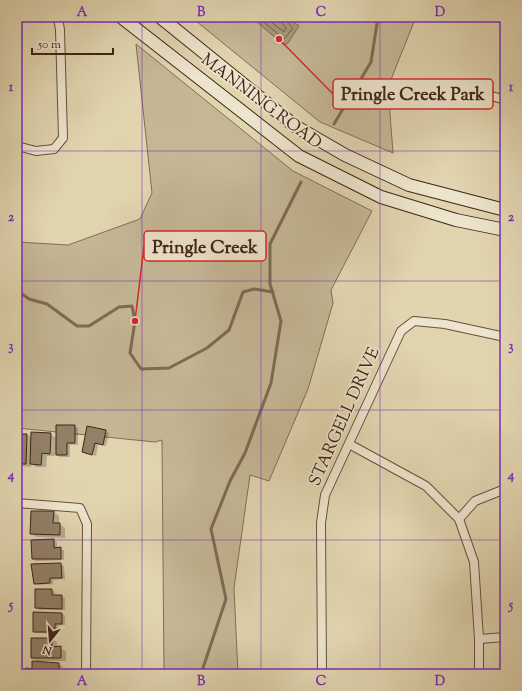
<svg xmlns="http://www.w3.org/2000/svg" width="522" height="691" viewBox="0 0 522 691" font-family="'Sorts Mill Goudy',serif">
  <rect width="100%" height="100%" fill="#e1d5b0"/>
  <filter id="stains"><feTurbulence type="fractalNoise" baseFrequency=".005" numOctaves="4"/><feColorMatrix values="0 0 0 0 .2 0 0 0 0 .09 0 0 0 0 .02 0 0 0 .5 -.17"/></filter>
  <radialGradient id="worn" r=".72"><stop offset=".6" stop-color="#630" stop-opacity="0"/><stop offset="1" stop-color="#630" stop-opacity=".3"/></radialGradient>
  <!-- green -->
  <g fill="#c5b796" stroke="#826e56">
    <path d="M191 17H416L388 87 393 153 320 122Z"/>
    <path d="M136 44 293 171 372 211 331 290 333 303 308 389 269 481 250 475 234 588 238 674H164L162 440 155 442 17 428V242L68 245 140 219 152 193Z"/>
  </g>
  <!-- water -->
  <path fill="#aa997c" stroke="#7f6a54" d="M251 17H287L299 26 288 43 284 45Z"/>
  <!-- shadow -->
  <g fill="#0003">
    <path d="M74 426 78 428V445H70V457H60L55 454V456H47L46 467H36L31 464V467L21 466 17 464V435H27L32 438 50 434 57 438Z"/>
    <path d="M106 431 109 433 106 446 98 444 96 456 83 452Z"/>
    <path d="M54 512 59 516V524L65 528V538L37 537 31 534Z"/>
    <path d="M53 540 57 542V549L64 550V560L36 561 33 559Z"/>
    <path d="M61 564 64 566 65 579 53 580V584L38 585 35 583Z"/>
    <path d="M52 590 55 592V596L65 598V610H39L36 608Z"/>
    <path d="M62 614 65 616V625H58V634L37 633 34 631Z"/>
    <path d="M52 639 57 642V647L66 651V661H37L32 658Z"/>
    <path d="M59 664 62 666V674H27V670Z"/>
  </g>
  <g fill="none" stroke-linecap="round" stroke-linejoin="round">
    <!-- shore -->
    <g stroke="#745e4a" stroke-width="1">
      <path d="M258 17 284 39 293 28 286 21 285 17"/>
      <path d="M265 17 284 32 286 28 281 22 280 17"/>
    </g>
    <!-- stream -->
    <g stroke="#7f6a54" stroke-width="3">
      <path d="M334 124 371 62 378 17"/>
      <path d="M17 290 29 299 47 304 77 326H89L119 307 132 306 135 321 130 353 141 369 169 368 207 348 229 330 243 292 254 289 273 292"/>
      <path d="M201 674 226 599 211 529 230 481 245 453 271 383 281 321 270 284V244L301 182"/>
    </g>
  </g>
  <!-- building -->
  <g fill="#938067" stroke="#3f2417">
    <path d="M56 425H75V443H67V455H56Z"/>
    <path d="M87 426 106 430 103 445 95 443 92 455 82 452Z"/>
    <path d="M31 432 51 433 50 454 42 453 41 465 30 464Z"/>
    <path d="M17 434H27L26 464H17Z"/>
    <path d="M31 511H54L53 523H60V535L30 534Z"/>
    <path d="M54 539V548L61 547V559H32L31 540Z"/>
    <path d="M61 563 62 578H50V583L34 584 31 564Z"/>
    <path d="M35 589H52V595H62V609L35 608Z"/>
    <path d="M33 612 62 613V624H55V632H33Z"/>
    <path d="M31 638H52V647L61 646V658H31Z"/>
    <path d="M32 661 59 663V672L26 674V668L32 669Z"/>
  </g>
  <g fill="none" stroke-linecap="round" stroke-linejoin="round">
    <defs>
      <g id="street">
        <path d="M469 89 505 100"/>
        <path d="M17 146 36 151 54 149 63 138 60 30 58 17"/>
        <path d="M349 444 426 486 459 519 474 562 479 639V674"/>
        <path d="M17 503 80 508 87 524 86 674"/>
        <path d="M459 519 475 501 505 489"/>
        <path d="M479 639 505 637"/>
        <path d="M322 674 321 523 325 495 401 331 414 321 445 324 505 337"/>
      </g>
      <g id="secondary">
        <path d="M121 17 299 156 381 197 456 220 505 230"/>
        <path d="M160 17 295 126 345 155 409 185 505 210"/>
      </g>
    </defs>
    <!-- street casing -->
    <use href="#street" stroke="#68503d" stroke-width="10"/>
    <!-- secondary casing -->
    <use href="#secondary" stroke="#3f2417" stroke-width="14"/>
    <!-- street -->
    <use href="#street" stroke="#ece4cc" stroke-width="8"/>
    <!-- secondary -->
    <use href="#secondary" stroke="#ece4cc" stroke-width="12"/>
  </g>
  <!-- grid -->
  <path fill="none" stroke="#7b2cbf" stroke-width="1" stroke-opacity="0.55" d="M142 17V674M261 17V674M380 17V674M17 151H505M17 281H505M17 410H505M17 540H505"/>
  <g text-anchor="middle" dominant-baseline="central" stroke-width="3.5" stroke-linejoin="round" paint-order="stroke">
    <!-- street labels -->
    <g font-size="17" fill="#3f2417" stroke="#ece4cc">
      <text transform="translate(261 102) rotate(37)">MANNING ROAD</text>
      <text transform="translate(345 417) rotate(-66)">STARGELL DRIVE</text>
    </g>
  </g>
  <!-- callouts -->
  <path fill="none" stroke="#d62828" stroke-width="1.5" d="M279 39L333 94M135 321L144 246"/>
  <g fill="#d62828" stroke="#ece4cc" stroke-width="1.5">
    <circle cx="279" cy="39" r="4"/>
    <circle cx="135" cy="321" r="4"/>
  </g>
  <g fill="#ece4cc" stroke="#d62828" stroke-width="1.5">
    <rect x="333" y="79" width="160" height="30" rx="4"/>
    <rect x="144" y="231" width="122" height="30" rx="4"/>
  </g>
  <g font-size="18" text-anchor="middle" font-weight="bold" fill="#3f2417">
    <text x="413" y="100">Pringle Creek Park</text>
    <text x="205" y="253">Pringle Creek</text>
  </g>
  <!-- margin -->
  <rect width="522" height="691" fill="none" stroke="#e1d5b0" stroke-width="44"/>
  <!-- north arrow -->
  <g transform="translate(50 641) rotate(197)" stroke="#ece4cc" stroke-width="3" paint-order="stroke">
  <path d="M0-3L7 15L0 10L-7 15Z" fill="#3f2417"/>
  <text y="-6" font-size="11" font-weight="bold" text-anchor="middle" fill="#3f2417">N</text>
  </g>
  <!-- scale -->
  <path d="M32 48v6h81v-6" fill="none" stroke="#3f2417" stroke-width="2"/>
  <text x="38" y="48" font-size="12" fill="#3f2417" stroke="#ece4cc" stroke-width="3" paint-order="stroke">50 m</text>
  <rect x="22" y="22" width="478" height="647" fill="none" stroke="#7b2cbf" stroke-width="1.5"/>
  <g font-size="13" text-anchor="middle" font-weight="bold" fill="#7b2cbf">
    <text x="82" y="16">A</text>
    <text x="201" y="16">B</text>
    <text x="321" y="16">C</text>
    <text x="440" y="16">D</text>
    <text x="11" y="91">1</text>
    <text x="511" y="91">1</text>
    <text x="11" y="221">2</text>
    <text x="511" y="221">2</text>
    <text x="11" y="350">3</text>
    <text x="511" y="350">3</text>
    <text x="11" y="479">4</text>
    <text x="511" y="479">4</text>
    <text x="11" y="609">5</text>
    <text x="511" y="609">5</text>
    <text x="82" y="685">A</text>
    <text x="201" y="685">B</text>
    <text x="321" y="685">C</text>
    <text x="440" y="685">D</text>
  </g>
  <rect width="100%" height="100%" filter="url(#stains)"/>
  <rect width="100%" height="100%" fill="url(#worn)"/>
</svg>
